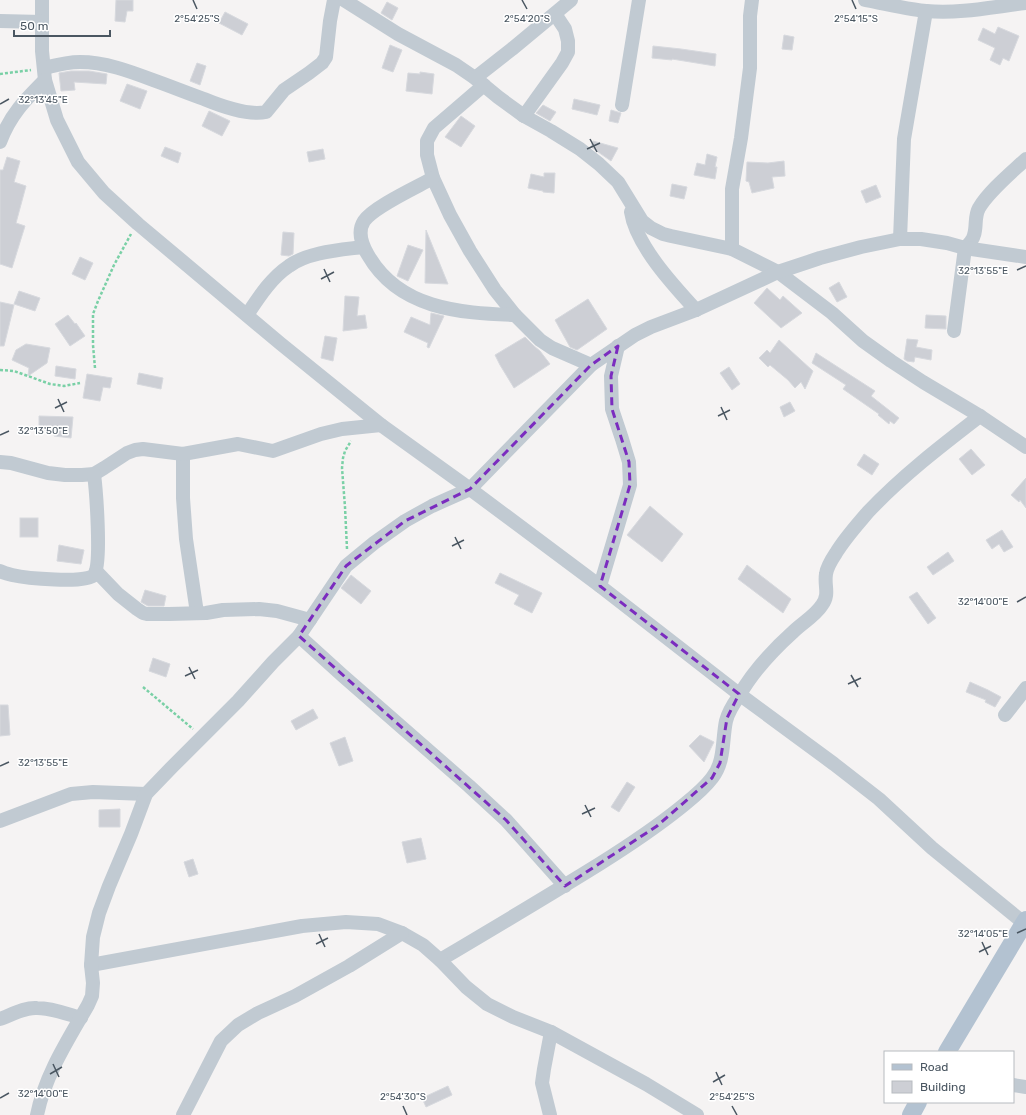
<svg xmlns="http://www.w3.org/2000/svg" width="1026" height="1115" viewBox="0 0 1026 1115" font-family="Rubik,sans-serif">
  <rect width="100%" height="100%" fill="#f5f3f3"/>
  <!-- building -->
  <g fill="#cdcfd5" stroke="#d7d9de">
    <path d="M116 0H133V11H127L125 22 115 21Z"/>
    <path d="M387 2 398 8 392 20 381 13Z"/>
    <path d="M225 12 248 24 242 35 219 23Z"/>
    <path d="M998 27 1019 36 1009 61 1003 58 1000 65 990 60 995 48 978 40 983 28 995 34Z"/>
    <path d="M784 35 794 37 792 50 782 49Z"/>
    <path d="M390 45 402 50 393 72 382 68Z"/>
    <path d="M653 46 681 49 716 54 715 66 672 59V60L652 58Z"/>
    <path d="M197 63 206 66 200 85 190 81Z"/>
    <path d="M71 71H89L107 74 106 84 74 82 75 90 61 91 59 73Z"/>
    <path d="M420 72 434 74 432 94 406 91 408 73 420 74Z"/>
    <path d="M127 84 147 91 140 109 120 101Z"/>
    <path d="M574 99 600 105 597 115 572 109Z"/>
    <path d="M543 105 556 112 550 121 536 113Z"/>
    <path d="M611 110 621 113 618 123 609 121Z"/>
    <path d="M209 111 230 121 222 136 202 126Z"/>
    <path d="M461 116 475 126 461 147 445 137Z"/>
    <path d="M593 141 618 148 611 161 591 147Z"/>
    <path d="M165 147 181 153 178 163 161 156Z"/>
    <path d="M323 149 325 159 309 162 307 152Z"/>
    <path d="M707 154 717 157 715 167H717L715 179 694 175 697 163 705 165Z"/>
    <path d="M7 157 20 161 14 182 26 186 16 223 25 226 12 268 0 264V170H3Z"/>
    <path d="M784 161 785 176 772 177 774 188 752 193 749 182 746 181 747 162 768 163Z"/>
    <path d="M544 173H555L554 193 543 192V191L528 188 531 174 544 177Z"/>
    <path d="M672 184 687 187 684 199 670 196Z"/>
    <path d="M876 185 881 197 866 203 861 191Z"/>
    <path d="M426 230 448 284 425 283Z"/>
    <path d="M283 232 294 233 293 254 289 256 281 255Z"/>
    <path d="M408 245 423 250 408 281 397 276Z"/>
    <path d="M80 257 93 263 85 280 72 274Z"/>
    <path d="M839 282 847 297 837 302 829 288Z"/>
    <path d="M767 288 780 300 783 296 802 313 781 328 754 303Z"/>
    <path d="M19 291 40 298 35 311 14 304Z"/>
    <path d="M345 296 359 297 357 316 365 315 367 328 343 331Z"/>
    <path d="M588 299 607 329 577 350 570 347 555 320Z"/>
    <path d="M0 302 14 305 4 346H0Z"/>
    <path d="M431 313 444 316 429 348 427 347 428 343 404 332 411 317 430 325Z"/>
    <path d="M68 315 75 324 76 323 85 336 70 346 55 324Z"/>
    <path d="M926 315 946 316V329L925 328Z"/>
    <path d="M325 336 337 338 333 361 321 358Z"/>
    <path d="M525 337 534 346 540 351 550 364 514 388 500 365 495 355Z"/>
    <path d="M907 339 918 340 916 347 932 350 931 360 915 357 914 362 907 361 904 359Z"/>
    <path d="M779 340 813 371 805 389 801 382 795 388 788 380 770 365 768 367 759 358 767 350 770 353Z"/>
    <path d="M26 344 50 348 47 363 28 376 29 368 12 360 16 350Z"/>
    <path d="M816 353 875 391 871 396 899 418 894 424 890 421 889 424 878 415 879 414 843 389 846 385 812 363Z"/>
    <path d="M56 366 76 369 75 379 55 376Z"/>
    <path d="M729 367 740 384 732 390 720 373Z"/>
    <path d="M139 373 163 378 161 389 137 384Z"/>
    <path d="M87 374 112 378 110 388 103 387 100 401 83 398Z"/>
    <path d="M790 402 795 411 784 417 780 407Z"/>
    <path d="M39 416 73 417 71 438 54 436V431L39 430Z"/>
    <path d="M971 449 985 465 972 475 959 459Z"/>
    <path d="M864 454 879 464 872 475 857 465Z"/>
    <path d="M1026 478V508L1020 500 1019 502 1011 495Z"/>
    <path d="M650 506 683 534 662 562 627 535Z"/>
    <rect x="20" y="518" width="18" height="19"/>
    <path d="M1002 530 1013 547 1004 552 999 544 992 549 986 540Z"/>
    <path d="M59 545 84 550 81 564 57 561Z"/>
    <path d="M948 552 954 561 933 575 927 567Z"/>
    <path d="M747 565 791 599 783 613 738 579Z"/>
    <path d="M500 573 542 593 532 613 514 604 519 595 495 583Z"/>
    <path d="M351 575 371 591 361 604 341 588Z"/>
    <path d="M145 590 166 596 164 606H148L141 602Z"/>
    <path d="M917 592 936 618 928 624 909 597Z"/>
    <path d="M153 658 170 664 166 677 149 671Z"/>
    <path d="M970 682 988 690 1001 697 995 707 985 702 986 700 966 692Z"/>
    <path d="M0 705H8L10 735 0 736Z"/>
    <path d="M313 709 318 718 296 730 291 721Z"/>
    <path d="M700 735 714 742 704 762 689 746Z"/>
    <path d="M345 737 353 761 339 766 330 743Z"/>
    <path d="M627 782 635 787 619 812 611 807Z"/>
    <path d="M120 809V827H99V810Z"/>
    <path d="M421 838 426 859 407 863 402 842Z"/>
    <path d="M193 859 198 874 189 877 184 862Z"/>
    <path d="M448 1086 452 1095 426 1107 422 1098Z"/>
  </g>
  <g fill="none" stroke-linecap="round" stroke-linejoin="round">
    <!-- path -->
    <g stroke="#7ad0a6" stroke-width="2.5" stroke-dasharray="3 2" stroke-linecap="butt">
      <path d="M0 74 31 70"/>
      <path d="M95 368 93 345V314L98 301 114 265 131 234"/>
      <path d="M0 370 14 371 50 384 64 386 80 383"/>
      <path d="M347 549 345 507 342 468 343 458 345 451 351 441"/>
      <path d="M143 687 193 729"/>
    </g>
    <!-- minor -->
    <g stroke="#c1cad2" stroke-width="14">
      <path d="M42 0V51L45 80 57 120 78 162 104 193 138 224 281 344 381 425 470 489 600 586 739 694 834 764 879 799 932 848 1024 923"/>
      <path d="M344 0 398 34 456 65 475 78 498 97 524 116 551 131 580 149 599 164 618 182 642 221 651 228 663 234 671 236 732 249 778 272 832 313 863 341 891 361 923 382 980 416 1026 447"/>
      <path d="M865 0C885 4 906 9 926 11 960 14 992 7 1026 3"/>
      <path d="M0 21 42 22"/>
      <path d="M44 68C56 65 67 62 80 62 105 62 129 71 153 80 170 86 187 93 204 99 221 106 248 116 266 112L284 90 309 73 322 63 326 57 330 21 334 0"/>
      <path d="M475 78 512 49 571 0"/>
      <path d="M484 85 434 128 427 141V155L433 178 450 215 470 251 495 290 515 315 540 340 552 348 591 365"/>
      <path d="M622 105 639 0"/>
      <path d="M524 116 562 63 568 52V41L565 29 555 14"/>
      <path d="M0 142C10 115 25 100 45 80"/>
      <path d="M433 178C417 187 373 207 364 221 357 232 362 245 368 255 399 309 459 313 515 315"/>
      <path d="M631 212C636 245 673 285 696 310"/>
      <path d="M900 239 904 139 926 11"/>
      <path d="M732 249V189L741 138 750 68V16L752 0"/>
      <path d="M247 315C259 297 271 278 289 266 308 252 340 250 363 247"/>
      <path d="M954 331 965 248C969 244 973 240 974 235 977 226 974 217 979 208 989 191 1011 173 1026 159"/>
      <path d="M183 454V498L186 539 197 613"/>
      <path d="M0 462 11 463 48 473 65 475H82L94 474 104 468 127 453 135 450 143 449 183 454 238 444 273 451 321 434 342 429 381 425"/>
      <path d="M0 571C4 573 8 574 12 575 25 578 86 584 94 575 102 564 96 490 94 474"/>
      <path d="M96 571 118 594 137 609 143 613 147 614H169L206 613 223 610 259 609 277 611 310 620"/>
      <path d="M600 586 630 485 629 462 622 439 612 409 611 376 618 346"/>
      <path d="M299 636 342 675 469 786 506 820 565 886"/>
      <path d="M1005 715 1026 688"/>
      <path d="M0 821 71 794 93 792 146 794"/>
      <path d="M440 960C494 928 548 896 601 863 628 846 655 828 680 808 691 799 703 790 712 778 725 762 722 740 726 721 728 713 734 703 739 696 752 673 773 650 793 632 802 623 815 616 822 605 830 594 824 586 826 574 827 567 832 559 836 553 845 538 857 525 868 512 902 476 941 446 980 416"/>
      <path d="M91 965 302 926 346 922 378 924 402 933 423 945 440 960 466 987 487 1004 513 1017 551 1032 646 1084 697 1115"/>
      <path d="M0 1019C11 1015 25 1007 37 1008 52 1008 67 1014 81 1018"/>
      <path d="M1013 1085 1026 1087"/>
      <path d="M37 1115C45 1075 68 1040 88 1005L92 996 93 983 91 965 93 937 99 913 109 886 131 834 146 794 173 766 238 701 273 662 299 636 346 566 374 543 405 521 432 506 470 489 591 365 635 335 651 327 696 310 778 272 820 258 861 247 900 239H921L947 243 965 248 1026 257"/>
      <path d="M183 1115 221 1041 238 1025 258 1013 295 996 349 966 402 933"/>
      <path d="M550 1115 542 1083 544 1069 551 1032"/>
    </g>
    <!-- major -->
    <g stroke="#b3c2d1" stroke-width="18">
      <path d="M947 1052 1026 920"/>
      <path d="M911 1115 918 1102"/>
    </g>
  </g>
  <!-- marked area -->
  <path fill="none" stroke="#7b2cbf" stroke-width="3" stroke-dasharray="8 5" stroke-linejoin="round" d="M618 346 611 376 612 409 629 462 630 485 600 586 739 694 727 718 720 763 712 778 657 826 565 886 506 820 299 636 346 566 405 521 470 489 591 365Z"/>
  <!-- ticks -->
  <path fill="none" stroke="#4a5661" stroke-width="1.5" d="M193 0 197 9M522 0 527 9M852 0 856 9M0 104 9 99M590 139 597 152M587 149 600 143M324 269 330 282M1017 270 1026 266M321 279 334 272M58 399 64 412M721 407 727 420M55 408 67 402M718 416 730 410M0 435 9 431M455 537 461 549M452 546 464 540M1017 602 1026 597M189 667 195 679M851 675 858 687M185 676 198 670M848 684 861 678M0 766 9 762M585 805 591 817M582 814 595 808M1017 933 1026 929M319 934 325 947M982 942 988 955M316 944 328 938M979 952 991 946M53 1064 59 1077M716 1072 722 1085M50 1074 62 1067M713 1082 725 1075M0 1098 9 1093M403 1106 407 1115M732 1106 737 1115"/>
  <g font-size="10" text-anchor="middle" fill="#4a5661" stroke="#fff" stroke-width="3" stroke-linejoin="round" paint-order="stroke">
    <text x="856" y="22">2°54'15"S</text>
    <text x="197" y="22">2°54'25"S</text>
    <text x="527" y="22">2°54'20"S</text>
    <text x="43" y="103">32°13'45"E</text>
    <text x="983" y="274">32°13'55"E</text>
    <text x="43" y="434">32°13'50"E</text>
    <text x="983" y="605">32°14'00"E</text>
    <text x="43" y="766">32°13'55"E</text>
    <text x="983" y="937">32°14'05"E</text>
    <text x="43" y="1097">32°14'00"E</text>
    <text x="403" y="1100">2°54'30"S</text>
    <text x="732" y="1100">2°54'25"S</text>
  </g>
  <!-- legend -->
  <rect x="884" y="1051" width="130" height="52" fill="#ffffff" stroke="#b7bbc0"/>
  <rect x="892" y="1064" width="20" height="6" fill="#b3c2d1" stroke="#b7bbc0"/>
  <text x="920" y="1071" font-size="12" fill="#4a5661">Road</text>
  <rect x="892" y="1081" width="20" height="12" fill="#cdcfd5" stroke="#b7bbc0"/>
  <text x="920" y="1091" font-size="12" fill="#4a5661">Building</text>
  <!-- scale -->
  <path d="M14 30v6h96v-6" fill="none" stroke="#4a5661" stroke-width="2"/>
  <text x="20" y="30" font-size="12" fill="#4a5661" stroke="#ffffff" stroke-width="3" paint-order="stroke">50 m</text>
</svg>
